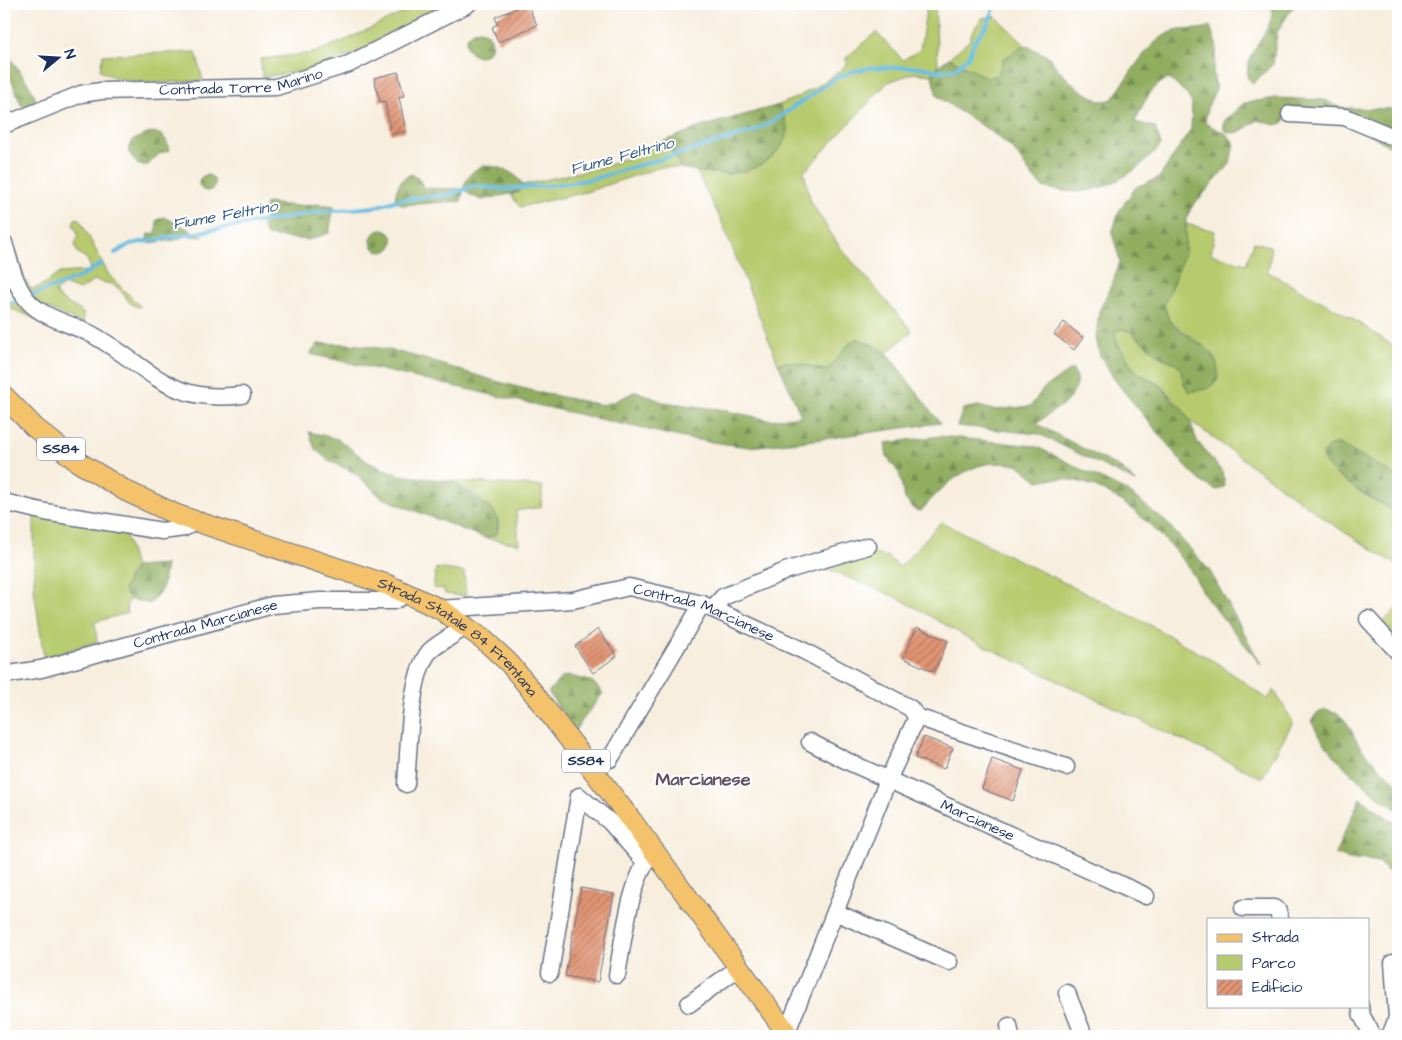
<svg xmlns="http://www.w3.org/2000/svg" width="1402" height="1040" viewBox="0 0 1402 1040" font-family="'Architects Daughter',sans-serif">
  <defs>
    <pattern id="forest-firs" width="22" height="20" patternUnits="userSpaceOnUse" patternTransform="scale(1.25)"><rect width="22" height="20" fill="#91ae60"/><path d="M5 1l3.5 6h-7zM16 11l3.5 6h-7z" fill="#768e52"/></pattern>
    <pattern id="building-hatch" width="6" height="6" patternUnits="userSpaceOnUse" patternTransform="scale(1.25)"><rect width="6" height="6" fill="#e29472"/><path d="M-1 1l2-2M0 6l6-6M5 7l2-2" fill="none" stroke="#b67961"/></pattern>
  </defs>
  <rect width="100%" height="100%" fill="#fff"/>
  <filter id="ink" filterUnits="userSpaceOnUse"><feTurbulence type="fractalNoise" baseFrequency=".02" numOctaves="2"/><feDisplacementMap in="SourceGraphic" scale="10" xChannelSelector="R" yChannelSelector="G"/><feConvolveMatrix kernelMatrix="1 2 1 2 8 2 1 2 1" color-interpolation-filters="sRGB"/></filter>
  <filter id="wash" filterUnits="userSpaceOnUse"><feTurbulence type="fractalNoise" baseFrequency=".0096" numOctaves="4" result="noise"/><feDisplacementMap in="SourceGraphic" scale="20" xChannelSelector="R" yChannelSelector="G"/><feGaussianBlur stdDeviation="1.12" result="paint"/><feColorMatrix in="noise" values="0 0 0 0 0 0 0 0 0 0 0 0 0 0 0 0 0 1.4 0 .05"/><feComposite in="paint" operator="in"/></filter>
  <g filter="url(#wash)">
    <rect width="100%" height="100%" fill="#f7eedd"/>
    <!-- green -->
    <g fill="#b7ca6d" stroke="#697c66">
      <path d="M421 4H456L370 49 303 71 263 77 260 59 313 53 348 39Z"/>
      <path d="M927 4H935L938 66 932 75 914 73 888 82 804 172 811 202 839 246 912 331 887 353 870 343 842 352 835 364 825 370C808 367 795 359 778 363L721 220 696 171 729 175 787 129 779 105C805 94 828 82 848 63L845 59 876 32 903 60 920 50Z"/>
      <path d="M995 16 1025 45 1003 59 998 75 987 78 949 58 970 40 972 32 982 18Z"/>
      <path d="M196 52 203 81C170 81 129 89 100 70L103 55Z"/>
      <path d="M664 141 677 159 681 168 661 167 586 192 520 207 511 195 519 192 523 185 609 165Z"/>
      <path d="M79 218 109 275 141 307C128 307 127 296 119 289 114 283 103 283 95 280L80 290 65 285 55 292C60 303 75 305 83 313L84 324 35 303 11 256 17 254 24 278 31 289 39 287 60 273 88 271 90 266 87 259 77 252 75 246 78 234 73 224 75 219Z"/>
      <path d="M1186 224 1215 231 1211 254 1246 264 1254 242 1270 246 1271 251 1268 272 1350 317 1398 349V477L1337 443 1322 456C1329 478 1378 501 1398 514V566L1335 526 1190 421 1163 387 1135 371 1116 341 1115 331 1122 329 1131 332 1162 358 1176 363 1182 370 1183 382 1214 355 1169 320 1164 305 1185 252Z"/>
      <path d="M20 298 53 327 15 310 4 309V304Z"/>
      <path d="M451 481 543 486 541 507 516 511 519 544 485 538 497 534C506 508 469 493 451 481Z"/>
      <path d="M34 515 125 532 135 567 128 578 125 594 130 599 126 606 127 613 95 622 97 642 44 658 34 589Z"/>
      <path d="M941 522 1152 626 1217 663 1268 699 1274 690 1293 722 1262 778 970 639 900 599 820 566 868 550 883 557 885 555 900 567Z"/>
      <path d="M436 568 464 572 466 596 445 594 444 589 433 588Z"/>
      <path d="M1398 607V647L1379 626Z"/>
    </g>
    <!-- forest -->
    <g fill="url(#forest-firs)" stroke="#566e5f">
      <path d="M1272 4H1295L1277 32 1273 64 1253 84 1248 79C1242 50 1277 31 1272 4Z"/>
      <path d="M1210 26 1217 47 1213 73 1216 89 1207 108 1205 123 1228 135 1234 143 1230 164 1191 208 1186 220 1185 252 1164 305C1165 309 1167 316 1169 320 1187 342 1224 345 1217 381L1207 389 1189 392 1183 382 1181 370 1176 363 1162 358 1131 332 1122 329 1115 331 1116 341 1135 371 1163 387 1172 401 1181 407 1190 421 1197 441 1223 473 1225 486 1217 490 1203 483 1186 467 1117 383 1100 356 1096 338 1099 311 1114 279 1120 261 1112 233 1119 211 1136 187 1159 178 1191 129 1192 103 1185 92 1168 78C1150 88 1143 103 1135 122L1155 127 1161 145C1136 174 1097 199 1058 190 1054 189 1047 189 1043 187 1029 177 1022 157 1009 146 987 126 961 114 937 96L932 75 938 66 949 58 987 78 998 75 1003 59 1025 45 1048 56 1062 74 1078 88 1099 101 1111 100C1128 80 1146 41 1172 32 1184 27 1197 32 1210 26Z"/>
      <circle cx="479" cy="43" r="13"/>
      <path d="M4 49 30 86 37 102 26 107 21 105 13 83 4 71Z"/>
      <path d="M1276 98 1325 100 1341 108 1398 109V148L1387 145 1358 126 1287 115 1283 123 1275 125 1258 120 1239 132 1230 133 1224 130V121L1244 103Z"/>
      <path d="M779 105C782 112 786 120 787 127 788 137 781 148 775 154 748 180 714 175 681 168L677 159 664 141 700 127Z"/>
      <path d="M152 132C164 134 166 139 170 150L159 154 148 165H138L128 151 133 140Z"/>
      <path d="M482 166C496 165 516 171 523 185L519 192 482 200 470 195 464 189 461 201 402 205 395 200C397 186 399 179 412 174L419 179 424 188 463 189C467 177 470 172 482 166Z"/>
      <circle cx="207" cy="183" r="8"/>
      <path d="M266 203 297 206 319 204 334 206 329 233 308 240 267 236 263 228Z"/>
      <path d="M164 217 204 237 185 236 175 240 149 243 146 240 149 234 156 233 157 220Z"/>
      <circle cx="382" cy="241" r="11"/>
      <path d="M858 338 887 353 940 423 799 442 748 447 684 438 310 354 318 344C389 340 441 367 507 384 538 393 569 398 601 405L613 402 636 391 663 402 718 409 769 420 801 416 778 363C795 359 808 367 825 370 839 362 842 345 858 338Z"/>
      <path d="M1072 369 1077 377C1075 406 1055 406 1037 424L1122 469 1136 482 1039 434 957 426 963 409 978 406 993 410 1031 406 1043 389Z"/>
      <path d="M309 432 338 439 368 462 399 475 451 481 493 510 498 519 497 534 485 538 382 498 355 473 329 461 315 449Z"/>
      <path d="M940 436 1035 446 1130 493 1167 523 1210 571 1262 666C1244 643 1224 621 1207 598 1198 585 1192 570 1182 559 1147 518 1096 468 1038 481L1017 464C1007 464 993 462 982 465 957 472 937 492 921 511L915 510 905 499 899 473 887 457 885 443Z"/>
      <path d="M1337 443 1398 477V514C1378 501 1329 478 1322 455L1328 447Z"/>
      <path d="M166 565 162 589 150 604 130 599 125 594 124 588 135 567Z"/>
      <path d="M570 676 593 682 603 693 575 730 548 692 562 677Z"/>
      <path d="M1325 709C1349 715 1349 730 1361 748 1371 761 1386 773 1398 784V810C1365 789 1329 757 1311 721L1315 715Z"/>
      <path d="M1360 798 1398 825V881L1378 862 1364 859 1355 861 1335 854Z"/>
    </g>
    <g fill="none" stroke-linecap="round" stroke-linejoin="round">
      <!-- stream -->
      <g stroke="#67bee4" stroke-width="4">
        <path d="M115 253 130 244 318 212 375 207 398 200 446 195 475 186 503 189 546 186 593 179 752 132 772 122 836 78 854 71 871 68 920 67 939 71 955 69 968 57 974 42 988 23 996 4"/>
        <path d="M30 296 80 277 101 264"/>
        <path d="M4 306 20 299"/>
      </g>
    </g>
    <g id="blocks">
      <!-- building -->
      <g fill="url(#building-hatch)">
        <path d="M515 4H527L537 25 498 42 492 27 498 24 495 17 517 8Z"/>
        <path d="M398 72 404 96 399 97 406 131 391 134 385 101 380 102 374 78Z"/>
        <path d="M1064 322 1083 338 1074 350 1054 334Z"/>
        <path d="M917 627 948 641 934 672 903 658Z"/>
        <path d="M598 629 617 656 593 673 575 646Z"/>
        <path d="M924 737 953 748 944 769 915 758Z"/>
        <path d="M992 759 1023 770 1013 801 982 789Z"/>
        <path d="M581 888 614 894 598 982 565 976Z"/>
      </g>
    </g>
  </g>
  <g filter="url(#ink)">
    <use href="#blocks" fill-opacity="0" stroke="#68728a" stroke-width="1"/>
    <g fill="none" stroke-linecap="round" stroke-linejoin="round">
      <defs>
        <g id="minor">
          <path d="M1290 114 1345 117 1398 139"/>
          <path id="s1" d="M4 125 81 94 101 91 276 87 349 64 468 4"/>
          <path d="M4 243C10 262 15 287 29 302 45 319 73 324 93 335 150 367 169 405 242 395"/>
          <path d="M4 502 45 512 162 531 184 528 197 521"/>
          <path id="s2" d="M440 609 573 600 629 587 702 604 804 651 910 708 917 717 1066 767"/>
          <path d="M712 609 723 597 788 570 868 546"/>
          <path d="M1368 619 1398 652"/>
          <path id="s3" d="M4 675 41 669 273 605 320 601H394L407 594"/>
          <path id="s4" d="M810 742 849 762 1146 896"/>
          <path d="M610 759 702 604"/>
          <path d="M406 784C409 752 409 676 429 652 436 644 456 635 466 625"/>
          <path d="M1243 908H1274L1278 911 1280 919"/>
          <path d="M835 912 949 962"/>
          <path d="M550 973 579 796 610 822 645 862"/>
          <path d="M617 975C623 943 630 876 653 854"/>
          <path d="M1067 993 1084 1036"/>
          <path d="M689 1004 738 968"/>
          <path d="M1360 1006 1362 1016 1373 1036"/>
          <path d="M1009 1026 1011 1036"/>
          <path d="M784 1030 790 1024 888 780 917 717"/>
          <path d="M1390 1036 1397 1018 1393 963"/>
        </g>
        <g id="major">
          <path id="s5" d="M4 396 34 427 78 462 126 491 177 515 388 585 440 609 483 639 509 663 532 691 632 821 789 1036"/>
        </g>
      </defs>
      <!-- minor casing -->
      <use href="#minor" stroke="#68728a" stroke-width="19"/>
      <!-- major casing -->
      <use href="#major" stroke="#68728a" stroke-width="22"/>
      <!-- minor -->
      <use href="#minor" stroke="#fff" stroke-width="16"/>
      <!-- major -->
      <use href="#major" stroke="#f4c26a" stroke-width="20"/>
    </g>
  </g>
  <g text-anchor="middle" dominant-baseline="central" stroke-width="4" stroke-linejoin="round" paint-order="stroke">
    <!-- shield labels -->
    <g fill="#fff" stroke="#5f6d8e" stroke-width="1">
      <rect x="37" y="437.5" width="48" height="23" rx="4"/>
      <rect x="562" y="749.5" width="48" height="23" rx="4"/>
    </g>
    <g font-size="14" font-weight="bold" fill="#1b2f5e">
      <text x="61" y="449">SS84</text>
      <text x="586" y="761">SS84</text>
    </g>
    <!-- street labels -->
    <g font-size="15" fill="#1b2f5e" stroke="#fff">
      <text stroke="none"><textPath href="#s1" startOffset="244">Contrada Torre Marino</textPath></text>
      <text stroke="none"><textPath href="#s2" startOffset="270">Contrada Marcianese</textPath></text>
      <text stroke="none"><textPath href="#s3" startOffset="208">Contrada Marcianese</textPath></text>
      <text stroke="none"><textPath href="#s5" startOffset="522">Strada Statale 84 Frentana</textPath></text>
      <text stroke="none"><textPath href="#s4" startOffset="185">Marcianese</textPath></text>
    </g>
    <!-- water labels -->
    <g font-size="16" font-style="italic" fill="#325a86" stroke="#fff">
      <text transform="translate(622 156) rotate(-15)">Fiume Feltrino</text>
      <text transform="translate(225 215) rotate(-10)">Fiume Feltrino</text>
    </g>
    <!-- quarter labels -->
    <g font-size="18" font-weight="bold" fill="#615265" stroke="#fff">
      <text x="703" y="779">Marcianese</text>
    </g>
  </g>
  <!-- margin -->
  <rect width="1402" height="1040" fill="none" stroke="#fff" stroke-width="20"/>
  <!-- legend -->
  <rect x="1207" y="918" width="162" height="90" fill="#ffffff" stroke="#a4acbf"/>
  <rect x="1217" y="934" width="25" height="8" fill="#f4c26a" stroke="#a4acbf"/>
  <text x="1252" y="942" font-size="15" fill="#1b2f5e">Strada</text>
  <rect x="1217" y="955" width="25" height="15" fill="#b7ca6d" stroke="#a4acbf"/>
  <text x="1252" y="968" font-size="15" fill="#1b2f5e">Parco</text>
  <rect x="1217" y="980" width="25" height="15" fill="url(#building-hatch)" stroke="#a4acbf"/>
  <text x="1252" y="992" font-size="15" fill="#1b2f5e">Edificio</text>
  <!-- north arrow -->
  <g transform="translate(58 58) rotate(72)" stroke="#ffffff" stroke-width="4" paint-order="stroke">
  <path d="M0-4L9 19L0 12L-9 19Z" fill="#1b2f5e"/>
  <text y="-8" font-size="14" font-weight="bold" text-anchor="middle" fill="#1b2f5e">N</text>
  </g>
</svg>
